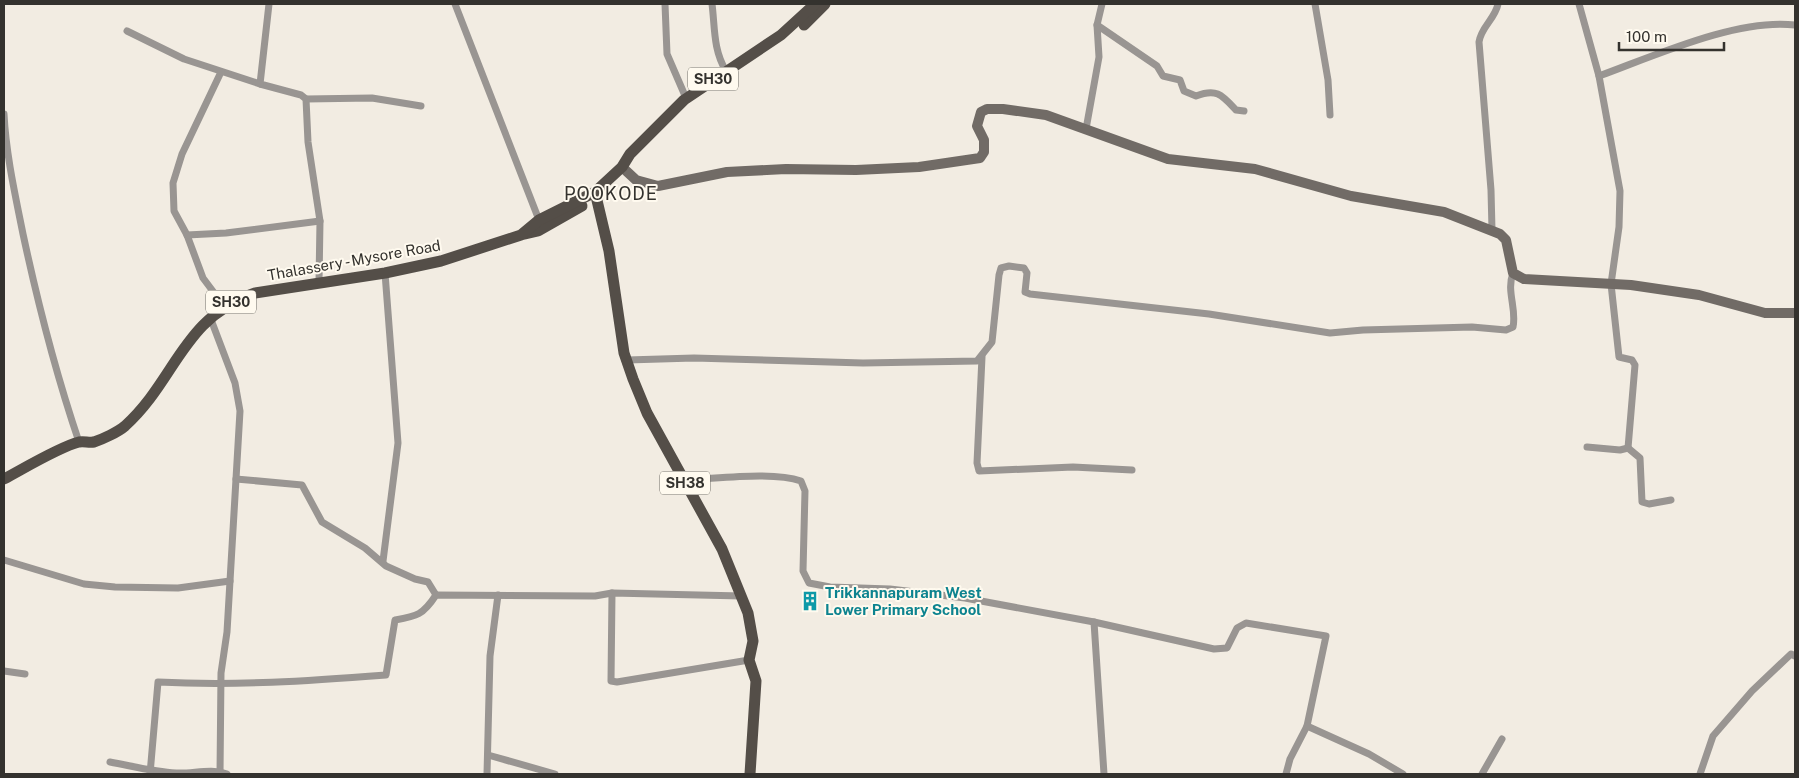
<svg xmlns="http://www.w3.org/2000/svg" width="1799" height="778" viewBox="0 0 1799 778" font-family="'Public Sans',sans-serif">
  <rect width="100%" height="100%" fill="#f2ece2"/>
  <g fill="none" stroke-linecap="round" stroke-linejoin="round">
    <!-- street -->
    <g stroke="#999592" stroke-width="7">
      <path d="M269 4 260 84 301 95 306 99 308 142 320 221 319 282"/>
      <path d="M455 4 539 220"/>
      <path d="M665 4 667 54 686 98"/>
      <path d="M712 4C715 27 713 50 726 71"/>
      <path d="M1102 4 1097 25 1157 66 1163 76 1180 80 1184 91 1196 96C1217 88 1222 95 1236 110L1244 111"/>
      <path d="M1315 4 1328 80 1330 115"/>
      <path d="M1579 4 1599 76 1620 191 1619 227 1611 284 1619 357 1632 360 1635 365 1628 448"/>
      <path d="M127 31 184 59 260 84"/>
      <path d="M221 72 182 154 173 183 174 211 187 235 203 278 224 306"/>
      <path d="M1599 76C1654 56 1737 18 1795 25"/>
      <path d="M306 99 372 98 421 106"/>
      <path d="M4 114C6 154 15 194 23 234 38 304 56 374 79 442"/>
      <path d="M1086 129 1099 57 1097 25"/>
      <path d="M1492 230 1491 190 1479 42C1481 27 1495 19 1498 4"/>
      <path d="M187 235 226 233 320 221"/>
      <path d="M210 317 235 383 240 411 227 632 221 673 220 774"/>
      <path d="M982 357 977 463 979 471 1073 467 1132 470"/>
      <path d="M627 360 694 358 863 363 977 361 992 342 999 275 1001 268 1009 266 1024 268 1027 273 1025 292 1030 294 1209 314 1330 333 1363 330 1472 327 1506 330 1513 327C1517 309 1506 291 1513 273"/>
      <path d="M1587 447 1620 450 1628 448"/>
      <path d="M1628 448 1640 458 1642 502 1649 504 1671 500"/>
      <path d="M236 479 302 485 322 522 365 548 386 566 415 579 428 582 436 595"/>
      <path d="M684 480C716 479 772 471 801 481L805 491 803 571 809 583 830 587 890 589 965 598 1094 622 1214 649 1227 648 1237 628 1246 623 1326 636 1307 726 1290 759 1286 774"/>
      <path d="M4 560 84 584 115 587 178 588 230 581"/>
      <path d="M383 561 398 443 385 273"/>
      <path d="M612 593 611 681 617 682 749 660"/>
      <path d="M1094 622 1104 774"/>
      <path d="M4 671 25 674"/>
      <path d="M1307 726 1369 754 1403 774"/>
      <path d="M488 755 555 774"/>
      <path d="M110 762C132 766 154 772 176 773 193 774 211 768 227 774"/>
      <path d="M150 774 158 682C235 686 309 681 386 675L395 620C417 616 423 615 436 595L595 596 612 593 742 596"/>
      <path d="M487 774 490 656 498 595"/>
      <path d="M1482 774 1502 739"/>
      <path d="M1700 774 1713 736 1752 691 1791 654 1795 656"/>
    </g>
    <!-- secondary -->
    <path stroke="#716b66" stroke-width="10" d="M622 167 636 180 658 186 727 172 786 169 856 170 919 167 980 158 984 152V140L977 126 981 112 987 109H1003L1046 115 1168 159 1255 169 1351 196 1444 212 1500 234 1506 240 1513 273 1524 279 1631 285 1699 295 1765 313H1795"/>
    <!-- primary -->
    <g stroke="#544e48" stroke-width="11">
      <path d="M804 25 825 4"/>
      <path d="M595 192 609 251 624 353 633 379 647 413 722 549 748 613 753 641 749 660 756 681 750 774"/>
      <path d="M525 234 538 231 582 206"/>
      <path d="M4 479C23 469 59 447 79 442 84 441 89 443 94 442 103 439 118 432 125 426 176 380 182 318 255 293L385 273 441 261 521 235 539 220 595 192 622 167 630 154 684 100 781 35 815 4"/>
    </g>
  </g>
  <!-- icons -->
  <defs>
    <symbol id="building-bare" viewBox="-9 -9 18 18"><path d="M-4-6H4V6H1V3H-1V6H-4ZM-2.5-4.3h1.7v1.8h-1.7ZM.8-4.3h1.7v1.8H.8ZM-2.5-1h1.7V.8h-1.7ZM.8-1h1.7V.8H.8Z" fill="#0f9aa8" stroke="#fffaef" stroke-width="2.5" paint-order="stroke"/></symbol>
  </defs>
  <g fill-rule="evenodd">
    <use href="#building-bare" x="796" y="587" width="28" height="28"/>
  </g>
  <g text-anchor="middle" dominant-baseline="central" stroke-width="4" stroke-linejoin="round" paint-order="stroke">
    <!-- shield labels -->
    <g fill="#fffaef" stroke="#716e68" stroke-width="1">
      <rect x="688" y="67.5" width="50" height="23" rx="4"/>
      <rect x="206" y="290.5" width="50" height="23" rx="4"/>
      <rect x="660" y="471.5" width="50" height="23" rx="4"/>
    </g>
    <g font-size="14" font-weight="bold" fill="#34322e">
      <text x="713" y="79">SH30</text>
      <text x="231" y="302">SH30</text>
      <text x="685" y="483">SH38</text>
    </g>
    <!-- street labels -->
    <g font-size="15" fill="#34322e" stroke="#fffaef">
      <text transform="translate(354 260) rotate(-10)">Thalassery - Mysore Road</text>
    </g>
    <!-- culture labels -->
    <g font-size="15" font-weight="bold" fill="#0d838f" stroke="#fffaef" text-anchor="start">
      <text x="825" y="592">Trikkannapuram West<tspan x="825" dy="17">Lower Primary School</tspan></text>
    </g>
    <!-- quarter labels -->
    <g font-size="18" letter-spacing="1" fill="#34322e" stroke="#fffaef">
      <text x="611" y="193">POOKODE</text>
    </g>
  </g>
  <!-- border -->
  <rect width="1799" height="778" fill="none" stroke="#34322e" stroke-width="10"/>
  <!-- scale -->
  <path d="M1619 42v8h105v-8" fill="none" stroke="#34322e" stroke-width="2.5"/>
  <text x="1626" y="42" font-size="15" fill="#34322e" stroke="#fffaef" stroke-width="4" paint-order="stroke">100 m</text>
</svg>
